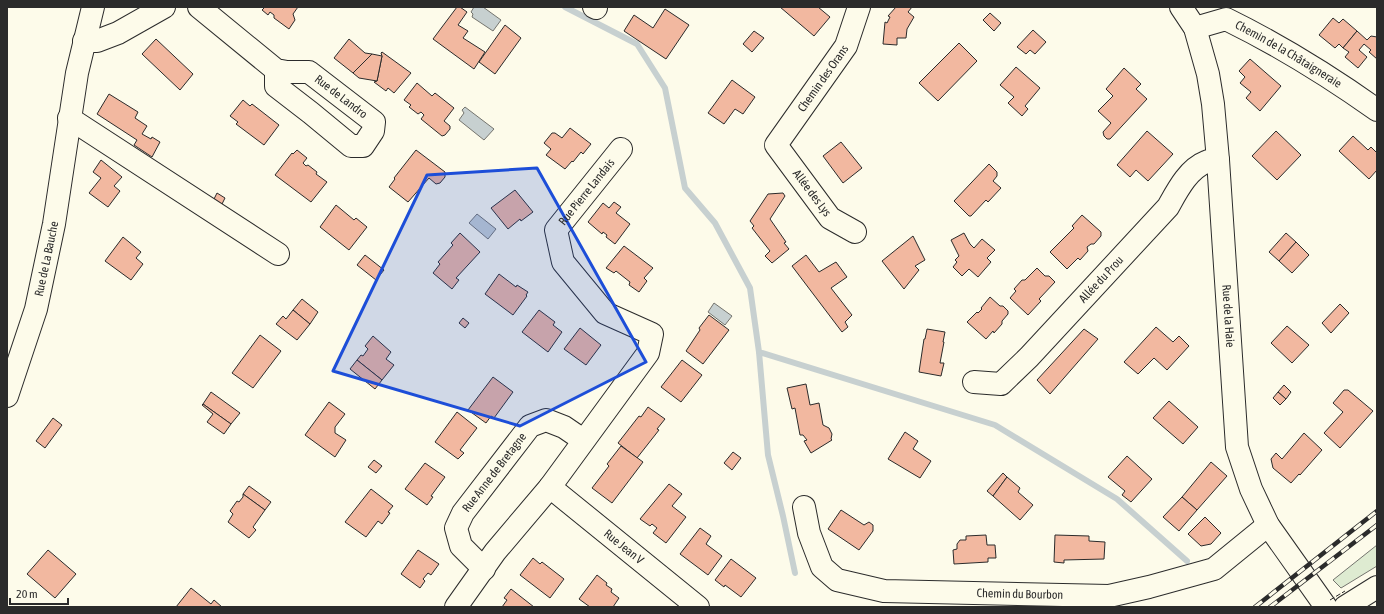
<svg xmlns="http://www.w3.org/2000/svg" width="1384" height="614" viewBox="0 0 1384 614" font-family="'Asap Condensed',sans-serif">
  <rect width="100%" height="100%" fill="#fdfbea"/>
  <!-- green -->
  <path fill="#deebd1" stroke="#74746e" d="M1377 545V566L1341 588 1333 580Z"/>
  <!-- water -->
  <g fill="#c7d0d0" stroke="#74746e">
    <path d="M474 7H483L501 20 493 31 472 17 473 14 471 12Z"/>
    <path d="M465 107 494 129 484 140 459 120 464 113 462 110Z"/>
    <path d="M477 214 496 229 488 239 469 223Z"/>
    <path d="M714 303 732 316 725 325 708 312Z"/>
  </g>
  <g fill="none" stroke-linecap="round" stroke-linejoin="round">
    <!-- stream -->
    <g stroke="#c7d0d0" stroke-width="6">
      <path d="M565 7 637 44 665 88 685 188 715 223 750 288 759 352 995 425 1117 499 1187 561"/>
      <path d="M759 352 768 455 783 516 795 573"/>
    </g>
  </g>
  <!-- building -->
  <g fill="#f2b8a0" stroke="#2b2b2b">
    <path d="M265 7H264H298L293 14 295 20 289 29 274 18V15L270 12 268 15 262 10Z"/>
    <path d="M457 7H460L467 12 458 25 468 31 463 38 485 52 474 69 433 39Z"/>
    <path d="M780 7H818L830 17 814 36Z"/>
    <path d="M896 7H912L908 12 914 17 907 29 906 38H897V45L883 44 885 22 887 23 890 17 888 16Z"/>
    <path d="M665 9 689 25 666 59 624 31 634 15 653 28Z"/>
    <path d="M990 13 1001 23 994 31 983 20Z"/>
    <path d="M1333 18 1339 23 1343 19 1357 31 1343 48 1339 44 1335 48 1319 35Z"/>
    <path d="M505 25 521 38 495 74 479 62Z"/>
    <path d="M1033 30 1046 42 1035 54 1030 50 1026 54 1017 47Z"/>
    <path d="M754 31 764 38 752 52 743 44Z"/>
    <path d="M1357 31 1367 40 1371 36 1377 37V59L1369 52 1371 50 1364 44 1359 50 1367 57 1358 68 1345 57 1349 52 1343 48Z"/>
    <path d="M156 39 193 74 180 90 142 54Z"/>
    <path d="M349 39 365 53 372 54 353 73 334 58Z"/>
    <path d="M959 43 977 61 938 101 919 83Z"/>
    <path d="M382 52 411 73 394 93 388 88 386 91 374 82 377 81 382 56 381 53Z"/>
    <path d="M372 54 382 56 377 81 359 78 353 73Z"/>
    <path d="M1250 59 1281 86 1260 111 1246 98 1251 92 1240 83 1245 77 1239 71Z"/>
    <path d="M1016 67 1040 88 1025 106 1028 109 1022 116 1008 103 1014 97 1000 85Z"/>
    <path d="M1124 68 1141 84 1136 89 1147 99 1110 139H1107L1104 136 1103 132 1111 123 1098 111 1113 96 1106 89Z"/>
    <path d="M732 80 755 97 743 114 735 109 724 124 708 113Z"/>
    <path d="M417 83 432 96 435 93 454 108 444 121 450 126V129L445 135 442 136 421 119 424 115 421 112 418 114 409 107 411 105 404 100Z"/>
    <path d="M109 94 138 112 135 118 147 126 142 134 151 139 152 137 160 142 152 157 134 145 137 140 97 114Z"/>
    <path d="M243 100 250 106 252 104 279 125 264 145 236 124 238 122 230 116Z"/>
    <path d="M570 128 591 144 583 154 581 152 573 162 572 161 565 169 546 155 551 149 544 143 552 133H555L562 138Z"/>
    <path d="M1147 131 1173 154 1148 181 1136 170 1130 177 1117 165Z"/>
    <path d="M1276 131 1301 155 1277 180 1252 156Z"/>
    <path d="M1353 136 1368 150 1371 147 1377 153V170L1369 179 1339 151Z"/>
    <path d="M841 142 862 168 843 183 823 156Z"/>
    <path d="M297 150 307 158 303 163 306 166 308 165 317 172 316 174 327 182 311 202 275 175 292 153 293 154Z"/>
    <path d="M416 150 445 172V177L440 183 436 184 429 178 408 202 389 187 395 179 394 178Z"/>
    <path d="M101 160 122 177 114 186 120 191 108 207 89 193 101 178 93 172Z"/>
    <path d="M989 164 997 172V176L993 181 1001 188 988 202 986 200 971 216H969L954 201Z"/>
    <path d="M515 190 533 212 521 221 520 219 508 229 491 208Z"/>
    <path d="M217 193 225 198 221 206 213 201Z"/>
    <path d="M783 193 785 196 770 219 786 242 784 243 789 249 772 263 765 256 770 251 752 228 754 226 750 221 768 194Z"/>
    <path d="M614 202 621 207 616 213 630 224 615 244 606 237 607 235 603 232 602 234 588 222 603 203 609 208Z"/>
    <path d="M336 205 354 220 356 218 367 227 349 250 320 227Z"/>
    <path d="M1082 215 1101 232V236L1094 244H1091L1087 247 1088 251 1080 260 1078 258 1067 269 1050 252 1074 228 1072 226Z"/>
    <path d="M460 233 480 252 456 278 459 280 452 289 433 273 440 264 438 262 453 245 451 243Z"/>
    <path d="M964 233 970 244 974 248 982 239 995 250 987 258 991 262 978 277 969 269 962 276 953 267 957 262 955 260 959 256 951 240Z"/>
    <path d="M1286 233 1296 242 1279 261 1269 252Z"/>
    <path d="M913 236 925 260 915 266 919 270 904 289 882 261Z"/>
    <path d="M123 237 141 252 136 258 143 264 131 280 105 261Z"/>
    <path d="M1296 242 1309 255 1292 273 1279 261Z"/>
    <path d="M624 246 653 268 644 278 647 281 639 292 629 285 630 282 616 271 614 273 606 268Z"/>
    <path d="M365 255 384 270 376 280 357 265Z"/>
    <path d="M806 255 819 272 836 262 847 277 831 288 852 315 845 322 848 327 842 332 792 266Z"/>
    <path d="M1037 268 1045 276H1049L1055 282 1039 299 1041 301 1028 315 1010 298 1016 291 1014 289 1022 280H1025Z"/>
    <path d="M499 274 516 287 517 285 528 292 526 295 527 296 513 315 485 294Z"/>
    <path d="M990 297 1000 306H1003L1008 311V314L1002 321V324L994 333 993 331 986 339 967 322 977 312 978 313 982 309 981 308Z"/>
    <path d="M302 299 318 312 310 324 293 310Z"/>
    <path d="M1340 304 1349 313 1331 333 1322 323Z"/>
    <path d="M293 310 310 324 297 340 276 324 283 316 286 319Z"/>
    <path d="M539 310 555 322 553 325 562 332 548 352 522 332Z"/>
    <path d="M709 315 729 330 703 364 686 351 700 330 699 328Z"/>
    <path d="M463 318 469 323 465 328 459 323Z"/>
    <path d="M1287 326 1309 345 1292 363 1271 343Z"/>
    <path d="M1156 327 1173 342 1179 336 1189 346 1167 370 1154 358 1138 374 1124 362Z"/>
    <path d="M580 328 601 345 586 365 564 349Z"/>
    <path d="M927 329 945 332 943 342H944L940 363H944L941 376 919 372 924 339H925Z"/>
    <path d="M1084 329 1098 339 1050 394 1037 380Z"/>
    <path d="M260 335 281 351 253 388 232 373Z"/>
    <path d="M373 336 391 352 386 359 394 365 382 380 357 360 361 355 363 356 368 349 365 346Z"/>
    <path d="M357 360 382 380 375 389 350 369Z"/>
    <path d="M682 360 702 375 681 402 661 387Z"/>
    <path d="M493 377 513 392 494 418 491 416 486 423 468 410Z"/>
    <path d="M806 384 810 405 819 403 823 425 829 428 832 434 831 439 832 440 811 453 804 441 807 440 803 435H800L795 408 792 409 787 388Z"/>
    <path d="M1284 385 1291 392 1286 399 1278 392Z"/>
    <path d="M1344 390H1348L1373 411 1340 448 1324 433 1343 412 1333 403Z"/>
    <path d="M211 392 240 413 231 424 203 404Z"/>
    <path d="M1278 392 1286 399 1280 405 1273 398Z"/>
    <path d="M1169 401 1198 427 1183 444 1153 418Z"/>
    <path d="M329 402 345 414 335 427V433L346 440 335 457 305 435Z"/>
    <path d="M203 404 231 424 224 434 207 422 213 414 202 405Z"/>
    <path d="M648 407 665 419 657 429 659 430 637 458 618 443 639 416 641 417Z"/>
    <path d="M457 412 477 428 460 450 464 453 458 459 435 442Z"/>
    <path d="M53 418 62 425 45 448 36 441Z"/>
    <path d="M905 432 918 441 913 449 931 461 920 478 888 459Z"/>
    <path d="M1304 433 1322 450 1300 475 1299 474 1291 483 1273 468 1271 459 1276 453 1282 459Z"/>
    <path d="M621 446 643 462 612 503 592 488 609 466 607 464Z"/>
    <path d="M733 452 741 458 732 470 724 463Z"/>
    <path d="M1127 456 1152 479 1131 502 1122 495 1125 491 1108 477Z"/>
    <path d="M374 460 382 466 376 473 368 467Z"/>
    <path d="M1211 462 1227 476 1197 510 1182 497Z"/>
    <path d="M425 463 445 477 431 496 433 497 427 505 405 489Z"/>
    <path d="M1003 473 1007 477 993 496 987 491Z"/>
    <path d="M1007 477 1020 488 1018 492 1033 505 1020 520 993 496Z"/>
    <path d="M669 484 682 494 672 506 686 517 666 543 653 533 657 528 652 524 650 526 640 519Z"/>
    <path d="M249 486 271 502 265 510 243 494Z"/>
    <path d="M371 489 393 506 388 512 390 513 382 524 378 521 366 537 345 522Z"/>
    <path d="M243 494 265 510 253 527 256 530 249 538 228 522 233 514 230 511 237 501 239 502 243 497Z"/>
    <path d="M1182 497 1197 510 1179 531 1163 517Z"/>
    <path d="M841 510 864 525 869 522 873 525V531L859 550 828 529Z"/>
    <path d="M1205 517 1221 533 1211 544 1201 546 1188 534Z"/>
    <path d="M700 528 711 536 706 544 722 556 708 575 680 554Z"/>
    <path d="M986 535 987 545H995L996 558H988V562L954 564 953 550 957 549V544L960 540H966V536Z"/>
    <path d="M1055 535 1089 536V541L1105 542 1104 559 1064 560V563L1054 562Z"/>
    <path d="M48 550 76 574 55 598 27 574Z"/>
    <path d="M418 550 439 564 431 575 428 573 423 579 425 581 420 588 401 574Z"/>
    <path d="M533 558 540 564 542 562 564 579 550 598 520 575Z"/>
    <path d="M731 559 756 578 741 597 725 585 724 587 715 580Z"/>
    <path d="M597 575 607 583 606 585 612 589 611 592 619 598 613 607H590L579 599Z"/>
    <path d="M191 588 211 604 214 600 222 607H176Z"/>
    <path d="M511 589 534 607H502L507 600 504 598Z"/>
  </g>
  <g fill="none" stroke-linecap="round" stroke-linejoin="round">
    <defs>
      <g id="minor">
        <path id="s1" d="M199 7 276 70 287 72H309L374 122 373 131 363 146H351L311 113 276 86V70"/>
        <path d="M594 7 596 8"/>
        <path id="s2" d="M1181 7 1195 28 1208 74 1213 104 1218 160 1237 447 1251 489 1268 525 1326 607"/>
        <path id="s3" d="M1195 28 1226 19C1279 45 1329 76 1377 110"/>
        <path d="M84 41H97L118 33 164 7"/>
        <path d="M69 118 278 254"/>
        <path id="s4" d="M855 232 830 218 776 145 846 46 859 7"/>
        <path id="s5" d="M974 382 1001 384 1029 357 1168 207C1177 191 1188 169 1206 162 1210 160 1214 160 1218 160"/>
        <path id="s6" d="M7 396 36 309 54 224 77 73 93 7"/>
        <path id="s7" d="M550 487 698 607"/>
        <path id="s8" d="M804 507 809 533 822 567 837 580 884 591 1109 596 1149 587 1214 569 1268 525"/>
        <path id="s9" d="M484 569 461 546 456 528 463 513 530 426 546 420 564 427 583 440"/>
        <path id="s10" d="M456 607 495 552 550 487 648 353 652 334 605 313 563 262 556 230 621 149"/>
      </g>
      <path id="major" d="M1345 607 1377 587"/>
    </defs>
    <!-- minor casing -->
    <use href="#minor" stroke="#2b2b2b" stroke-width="24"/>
    <!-- major casing -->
    <use href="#major" stroke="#2b2b2b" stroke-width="24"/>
    <!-- minor -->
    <use href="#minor" stroke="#fdfbea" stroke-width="22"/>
    <!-- major -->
    <use href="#major" stroke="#fdfbea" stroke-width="22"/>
    <defs>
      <g id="rail">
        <path d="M1255 607 1377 511"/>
        <path d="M1270 607 1377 525"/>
      </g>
    </defs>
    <!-- rail casing -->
    <use href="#rail" stroke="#2b2b2b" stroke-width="4.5"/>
    <!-- rail -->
    <use href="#rail" stroke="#fdfbea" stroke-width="3" stroke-dasharray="9" stroke-linecap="butt"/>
    <!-- fence -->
    <path stroke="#2b2b2b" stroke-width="1" stroke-dasharray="5 2" stroke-linecap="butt" d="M1330 600 1345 591"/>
  </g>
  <!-- marked area -->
  <path fill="#1d4ed8" fill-opacity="0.2" stroke="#1d4ed8" stroke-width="3" stroke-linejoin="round" d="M537 168 646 362 520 426 333 371 427 175Z"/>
  <g text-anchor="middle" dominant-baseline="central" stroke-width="3" stroke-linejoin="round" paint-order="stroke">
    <!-- street labels -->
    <g font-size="12" fill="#2b2b2b" stroke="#fdfbea">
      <text stroke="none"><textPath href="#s3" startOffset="104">Chemin de la Châtaigneraie</textPath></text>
      <text stroke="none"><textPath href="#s4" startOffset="201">Chemin des Orans</textPath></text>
      <text stroke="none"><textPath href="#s1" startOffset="173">Rue de Landro</textPath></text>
      <text stroke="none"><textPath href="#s10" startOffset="537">Rue Pierre Landais</textPath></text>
      <text transform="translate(812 193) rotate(53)">Allée des Lys</text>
      <text stroke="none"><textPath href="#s6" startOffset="143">Rue de La Bauche</textPath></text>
      <text stroke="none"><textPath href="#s5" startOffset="172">Allée du Prou</textPath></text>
      <text stroke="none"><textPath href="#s2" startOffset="316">Rue de la Haie</textPath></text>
      <text stroke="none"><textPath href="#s9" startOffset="119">Rue Anne de Bretagne</textPath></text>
      <text stroke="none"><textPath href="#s7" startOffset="95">Rue Jean V</textPath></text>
      <text stroke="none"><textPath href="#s8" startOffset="267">Chemin du Bourbon</textPath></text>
    </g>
  </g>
  <!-- border -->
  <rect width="1384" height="614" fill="none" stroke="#2b2b2b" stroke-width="16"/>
  <!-- scale -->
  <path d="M10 598v6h58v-6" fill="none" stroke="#2b2b2b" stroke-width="2"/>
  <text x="16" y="598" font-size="12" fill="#2b2b2b" stroke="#fdfbea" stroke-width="3" paint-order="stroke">20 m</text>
</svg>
